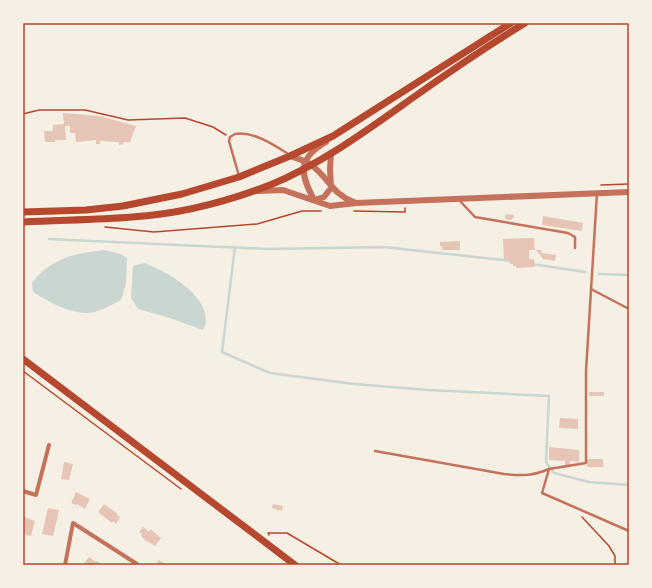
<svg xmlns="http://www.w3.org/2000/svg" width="652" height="588" viewBox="0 0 652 588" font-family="Arial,sans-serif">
  <rect width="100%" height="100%" fill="#f6efe4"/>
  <!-- water -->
  <g fill="#c9d6d2">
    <path d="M105 250 120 254 127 258 126 283 121 300C111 305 98 313 86 313 66 312 49 302 33 292L32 283C50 258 76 253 105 250Z"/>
    <path d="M144 263C166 271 206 293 206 321 206 324 204 327 203 330L170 318 138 309 131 298 133 266Z"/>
  </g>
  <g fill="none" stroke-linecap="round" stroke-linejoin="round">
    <!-- stream -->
    <g stroke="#c9d6d2" stroke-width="2.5">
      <path d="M49 239 269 249 384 247 512 261"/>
      <path d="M235 247 222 352 270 373 354 384 428 390 549 396 546 462 554 473 589 482 629 485"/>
      <path d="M532 264 585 272"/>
      <path d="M599 274 629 275"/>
    </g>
  </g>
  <!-- building -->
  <g fill="#e6c5b7">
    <path d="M63 113 99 116 136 126 130 142H123V144L119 145V142L100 141V144H96V140L76 142 75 133H70V126H65L66 140H55V142H45L44 131H53V125L64 124Z"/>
    <path d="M506 214 514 215V218H512V220L505 219Z"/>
    <path d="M543 216 583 223 582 231 542 225Z"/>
    <path d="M534 238 535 250H529V259H534L535 267 516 268V266H513V264H510L509 260H504L503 239Z"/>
    <path d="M460 241V250H442V246H440V242Z"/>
    <path d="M536 250H542L541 253 556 255 555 261 543 259Z"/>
    <rect x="589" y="392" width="15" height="4"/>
    <path d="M560 418 578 419V429L559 428Z"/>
    <path d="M549 447 579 450V462L570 461V465H565V461L549 460Z"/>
    <rect x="587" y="459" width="16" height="8"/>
    <path d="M64 462 73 464 69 480 61 479Z"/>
    <path d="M76 492 90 499 85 509 77 504 76 505 71 503Z"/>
    <path d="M104 504 118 514 117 515 120 517 116 524 113 521 112 523 98 512Z"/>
    <path d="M273 504 283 506 282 511 272 508Z"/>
    <path d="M48 508 59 510 53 536 42 534Z"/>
    <path d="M24 517 35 521 31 536 23 534Z"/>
    <path d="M143 527 149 532 150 529 161 538 155 546 147 541V542L141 536 142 534 139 532Z"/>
    <path d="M89 557 96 562 97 561 102 565H83Z"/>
    <path d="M159 560 167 565H155Z"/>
  </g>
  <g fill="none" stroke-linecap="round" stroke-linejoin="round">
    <!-- path -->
    <g stroke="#b5482f" stroke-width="1.5">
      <path d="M23 114 39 110H85L128 120 185 118 213 127 226 135"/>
      <path d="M601 185 629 184"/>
      <path d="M354 211 405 212V208"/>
      <path d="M105 227 154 232 257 224 302 211H321"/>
      <path d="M23 371 181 489"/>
      <path d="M582 517 609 546 615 556V565"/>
      <path d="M269 535 268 533H287L341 565"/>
    </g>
    <!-- service -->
    <g stroke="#c5725c" stroke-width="2.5">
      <path d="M239 176 229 141 230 137 235 134C254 131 274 145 290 155"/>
      <path d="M597 193 586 371V463L549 469 542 493 629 531"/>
      <path d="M459 200 475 217 568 233 575 237V248"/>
      <path d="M591 289 629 309"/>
      <path d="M375 451 504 474C521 476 533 476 549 469"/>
    </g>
    <!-- minor -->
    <g stroke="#c5725c" stroke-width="4">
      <path d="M23 491 36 495 49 445"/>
      <path d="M65 565 73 523 137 564"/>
    </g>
    <!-- tertiary -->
    <g stroke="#c5725c" stroke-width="6">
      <path d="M326 142C297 159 300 173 314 200L324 197 331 188 330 169 331 153"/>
      <path d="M290 156C299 159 308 161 315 168 330 181 334 195 354 202"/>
      <path d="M258 191 283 190 330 206 356 203 629 192"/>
    </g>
    <!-- secondary -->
    <path stroke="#b5482f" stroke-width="7" d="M23 359 295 565"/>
    <!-- primary -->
    <g stroke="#b5482f" stroke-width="7">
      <path d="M23 212 86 210 123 206 182 194 239 177 290 156 333 136 511 23"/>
      <path d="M23 222C59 220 96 220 132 217 179 214 226 202 270 185 321 164 366 131 411 99 449 72 486 47 525 23"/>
    </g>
  </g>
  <!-- border -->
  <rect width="652" height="588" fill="none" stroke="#f6efe4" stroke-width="48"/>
  <rect x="24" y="24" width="604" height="540" fill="none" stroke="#b5482f" stroke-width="1.5"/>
</svg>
